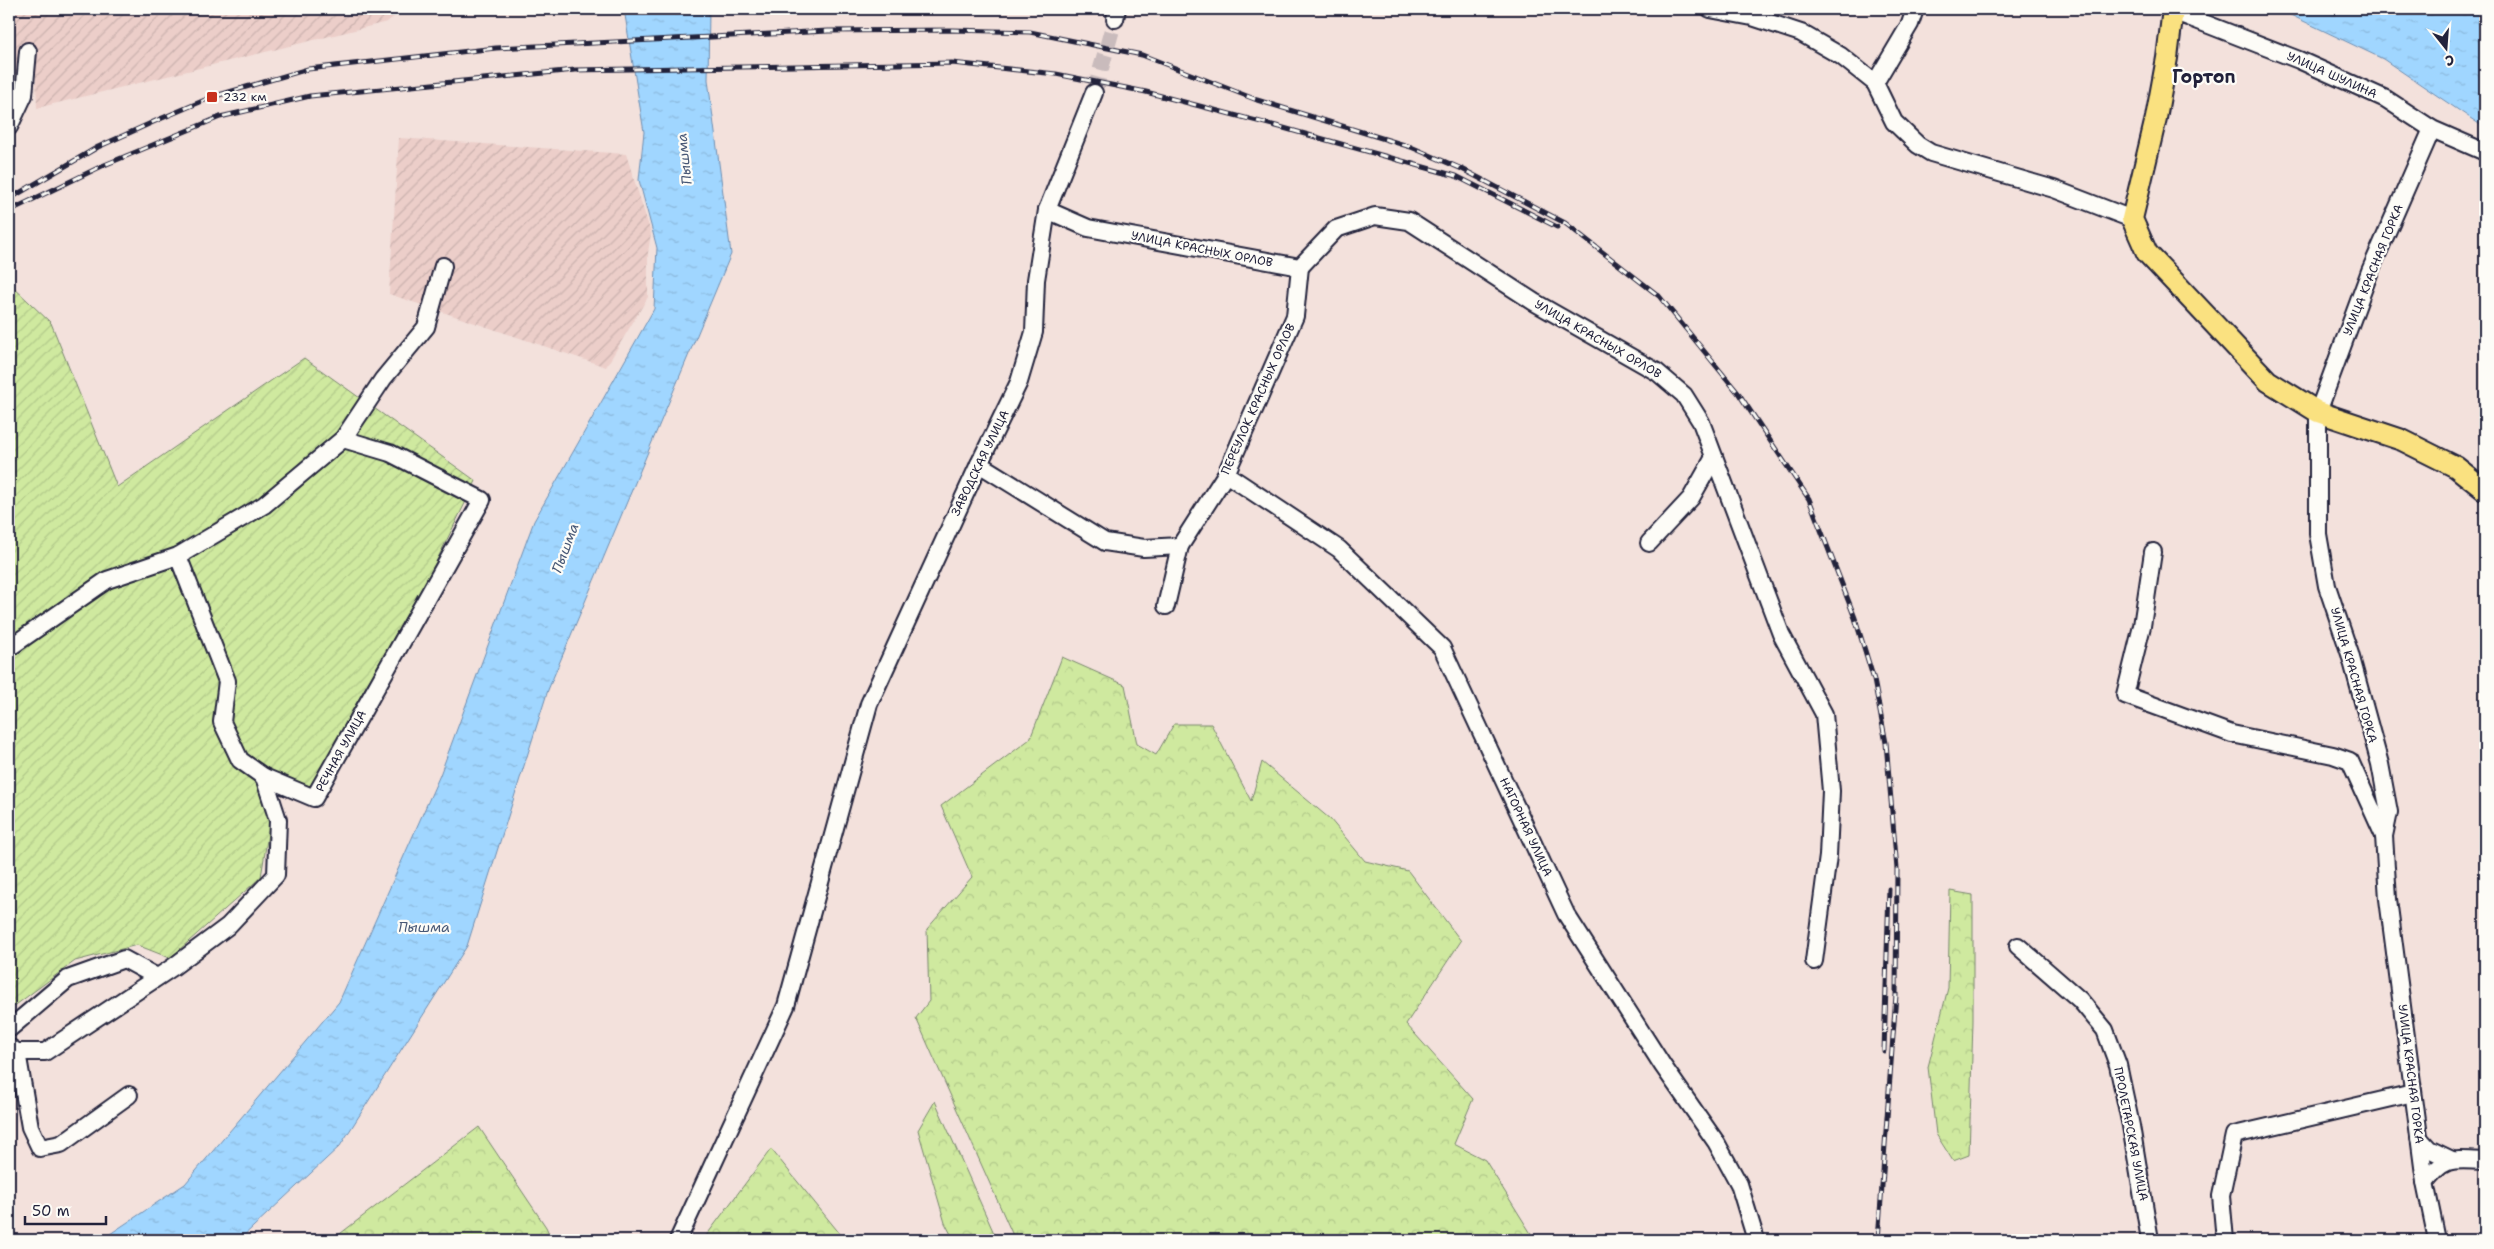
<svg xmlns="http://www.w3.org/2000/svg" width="2494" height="1249" viewBox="0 0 2494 1249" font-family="'Shantell Sans',sans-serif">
  <defs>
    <pattern id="industrial-furrows" width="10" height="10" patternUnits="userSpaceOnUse" patternTransform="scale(1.25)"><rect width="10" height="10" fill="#eccec9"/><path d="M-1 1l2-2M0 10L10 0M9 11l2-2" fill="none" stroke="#cab1ae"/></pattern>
    <pattern id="forest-crowns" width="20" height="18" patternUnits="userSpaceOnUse" patternTransform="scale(1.25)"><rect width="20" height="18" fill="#cfe99f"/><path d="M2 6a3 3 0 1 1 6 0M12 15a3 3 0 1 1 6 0" fill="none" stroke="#b1c88a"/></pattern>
    <pattern id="garden-furrows" width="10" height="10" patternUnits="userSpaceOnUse" patternTransform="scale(1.25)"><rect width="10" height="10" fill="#cfe99f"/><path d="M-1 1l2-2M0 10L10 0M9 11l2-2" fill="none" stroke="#b1c88a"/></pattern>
    <pattern id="water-ripples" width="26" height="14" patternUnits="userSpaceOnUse" patternTransform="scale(1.25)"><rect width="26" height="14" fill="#a0d6ff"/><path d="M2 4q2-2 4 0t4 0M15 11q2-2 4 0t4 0" fill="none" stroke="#8ab7db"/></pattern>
  </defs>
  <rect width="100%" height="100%" fill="#f3e1dc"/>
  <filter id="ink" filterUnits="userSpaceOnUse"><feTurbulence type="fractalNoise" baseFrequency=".02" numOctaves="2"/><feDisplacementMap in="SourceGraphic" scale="10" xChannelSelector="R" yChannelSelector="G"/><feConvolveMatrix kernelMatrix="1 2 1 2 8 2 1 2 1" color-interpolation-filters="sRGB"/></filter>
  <g filter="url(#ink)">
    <!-- industrial -->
    <g fill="url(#industrial-furrows)">
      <path d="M9 9H404L387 22 37 108 35 50 21 52 15 86 9 104Z"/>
      <path d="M399 138 626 154 651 233 648 253V297L606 367 389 294Z"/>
    </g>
    <!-- forest -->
    <g fill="url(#forest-crowns)" stroke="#78866d">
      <path d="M1062 657 1125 685 1137 744 1156 755 1174 724H1211L1251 801 1262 762 1330 819 1365 861 1408 871 1461 941 1406 1024 1473 1099 1454 1144 1485 1160 1535 1240H1015L916 1018 929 1001 927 929 972 877 941 806 1030 739Z"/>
      <path d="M1950 891 1973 895V1021L1969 1155 1953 1161 1936 1134 1928 1067 1948 988Z"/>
      <path d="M935 1101 997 1240H954L945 1223 918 1130Z"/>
      <path d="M479 1127 546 1227 552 1240H332Z"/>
      <path d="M771 1149 845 1240H703Z"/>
    </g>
    <!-- garden -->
    <path fill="url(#garden-furrows)" stroke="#78866d" d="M9 283 51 323 117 487 304 358 476 481 430 574 353 709 314 791 256 766 271 815 261 877 170 958 137 945 75 961 9 1010Z"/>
    <!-- water -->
    <g fill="url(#water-ripples)" stroke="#6e8eb1">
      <path d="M624 9H709L708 80 731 254 548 690 467 946 340 1146 239 1240H101L185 1184 339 1002 440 775 534 521 654 309 657 248 639 180 644 132Z"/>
      <path d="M2278 9H2485V128L2383 59Z"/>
    </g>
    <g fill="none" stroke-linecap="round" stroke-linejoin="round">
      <!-- minor-tunnel -->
      <path stroke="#c9bbbc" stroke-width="16" stroke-dasharray="16 8" stroke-linecap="butt" d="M1094 93 1115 19"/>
      <defs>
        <g id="minor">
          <path d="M1710 9 1752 17 1801 33 1841 56 1875 83 1894 122 1918 145 1931 153 2054 189 2132 219"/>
          <path d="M2173 11 2299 60 2386 99 2432 129 2485 152"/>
          <path d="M1115 19 1117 9"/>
          <path d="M1875 83 1910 24 1915 9"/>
          <path d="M9 127 24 95 28 51"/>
          <path d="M2432 129 2370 271 2318 412V534L2327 586 2350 654 2380 764 2389 812 2384 836 2388 899 2425 1182 2437 1240"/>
          <path d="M1047 210 1088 228 1300 267 1336 229 1375 216 1409 221 1534 302 1657 372 1684 395 1701 422 1781 634 1824 714 1831 791 1828 856 1814 961"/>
          <path d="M979 464 1105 542 1144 548 1180 546"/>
          <path d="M1226 474 1339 549 1442 648 1566 914 1663 1066 1716 1142 1739 1184 1756 1240"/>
          <path d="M1649 543 1691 498 1713 459"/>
          <path d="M2153 552 2142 626 2125 695 2232 734 2333 755 2350 761 2384 836"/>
          <path d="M178 556 227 681 222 722 240 760 264 777"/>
          <path d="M1166 606 1180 546 1226 474 1295 316 1300 267"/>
          <path d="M9 648 107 580 178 556 264 505 343 439 383 379 426 327 443 266"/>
          <path d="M2018 946 2080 1000 2105 1030 2118 1065 2131 1126 2150 1240"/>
          <path d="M9 1029 68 979 124 959 157 977"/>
          <path d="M9 1047 17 1052H45L173 967 228 926 276 875 278 820 264 777 314 798 482 500 390 453 343 439"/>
          <path d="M17 1052 30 1127 40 1148 61 1144 129 1095"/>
          <path d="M2419 1138 2429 1149 2452 1160"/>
          <path d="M2425 1182C2446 1155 2454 1160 2485 1161"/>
          <path d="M678 1240 786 1006 869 704 979 464 1019 382 1034 332 1036 280 1047 210 1094 93"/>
          <path d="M2225 1240 2221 1196 2234 1135 2413 1093"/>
        </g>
        <path id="major" d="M2173 9 2167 58 2156 118 2132 219 2147 253 2268 381 2318 412 2402 440 2456 467 2485 490"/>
      </defs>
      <!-- minor casing -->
      <use href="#minor" stroke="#22223b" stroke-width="20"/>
      <!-- major casing -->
      <use href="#major" stroke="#22223b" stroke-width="24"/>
      <!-- minor -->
      <use href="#minor" stroke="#fdfcf7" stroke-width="16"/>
      <!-- major -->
      <use href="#major" stroke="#fae180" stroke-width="20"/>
      <defs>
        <g id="rail">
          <path d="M9 199 98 147 160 119 212 97 308 69 496 48 828 31 952 30 1030 32 1142 55 1257 100 1411 147 1462 169 1565 223 1659 296 1739 394 1809 499 1855 618 1874 680 1886 743 1897 869 1896 995 1878 1240"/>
          <path d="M9 211 102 166 220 117 310 96 575 70 952 63 1056 74 1146 92 1280 127 1456 176 1557 227"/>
          <path d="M1884 1051 1889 889"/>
        </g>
      </defs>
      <!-- rail casing -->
      <use href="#rail" stroke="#22223b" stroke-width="5"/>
      <!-- rail -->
      <use href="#rail" stroke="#fdfcf7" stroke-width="3" stroke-dasharray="9" stroke-linecap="butt"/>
    </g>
  </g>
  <!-- markers -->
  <rect fill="#c8321e" stroke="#fdfcf7" stroke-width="2" x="206" y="91" width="12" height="12" rx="2.5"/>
  <g text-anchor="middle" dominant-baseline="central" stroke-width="4.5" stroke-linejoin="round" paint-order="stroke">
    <!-- street labels -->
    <g font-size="12" fill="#22223b" stroke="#fdfcf7">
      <text transform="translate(2332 75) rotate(24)">УЛИЦА ШУЛИНА</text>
      <text transform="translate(1202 249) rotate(11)">УЛИЦА КРАСНЫХ ОРЛОВ</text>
      <text transform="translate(2373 270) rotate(-68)">УЛИЦА КРАСНАЯ ГОРКА</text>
      <text transform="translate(1598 339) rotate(30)">УЛИЦА КРАСНЫХ ОРЛОВ</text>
      <text transform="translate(1258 399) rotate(-66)">ПЕРЕУЛОК КРАСНЫХ ОРЛОВ</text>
      <text transform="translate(980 463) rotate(-64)">ЗАВОДСКАЯ УЛИЦА</text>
      <text transform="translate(2354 675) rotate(74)">УЛИЦА КРАСНАЯ ГОРКА</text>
      <text transform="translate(341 751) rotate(-61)">РЕЧНАЯ УЛИЦА</text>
      <text transform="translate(1526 827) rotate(65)">НАГОРНАЯ УЛИЦА</text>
      <text transform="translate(2411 1074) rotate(83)">УЛИЦА КРАСНАЯ ГОРКА</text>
      <text transform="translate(2131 1134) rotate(79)">ПРОЛЕТАРСКАЯ УЛИЦА</text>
    </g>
    <!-- poi labels -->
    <g font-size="12" fill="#22223b" stroke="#fdfcf7" text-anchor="start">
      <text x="223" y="97">232 км</text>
    </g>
    <!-- water labels -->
    <g font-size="14" font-style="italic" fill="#485876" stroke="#fdfcf7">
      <text transform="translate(684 159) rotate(-96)">Пышма</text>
      <text transform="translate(565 548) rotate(-69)">Пышма</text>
      <text x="424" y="927">Пышма</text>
    </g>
    <!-- district labels -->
    <g font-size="18" font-weight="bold" fill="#22223b" stroke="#fdfcf7">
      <text x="2204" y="77">Гортоп</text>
    </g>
  </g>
  <!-- margin -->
  <rect width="2494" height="1249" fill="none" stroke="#fdfcf7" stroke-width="30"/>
  <rect x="15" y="15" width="2464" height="1219" fill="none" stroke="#22223b" stroke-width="2" filter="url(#ink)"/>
  <!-- north arrow -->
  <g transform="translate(2446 48) rotate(163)" stroke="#fdfcf7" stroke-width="4" paint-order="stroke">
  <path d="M0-4L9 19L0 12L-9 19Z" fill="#22223b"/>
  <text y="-8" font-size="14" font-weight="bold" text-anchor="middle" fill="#22223b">С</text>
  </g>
  <!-- scale -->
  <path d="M25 1216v8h81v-8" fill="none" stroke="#22223b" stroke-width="2.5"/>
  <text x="32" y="1216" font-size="15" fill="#22223b" stroke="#fdfcf7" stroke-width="4" paint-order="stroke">50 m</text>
</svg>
